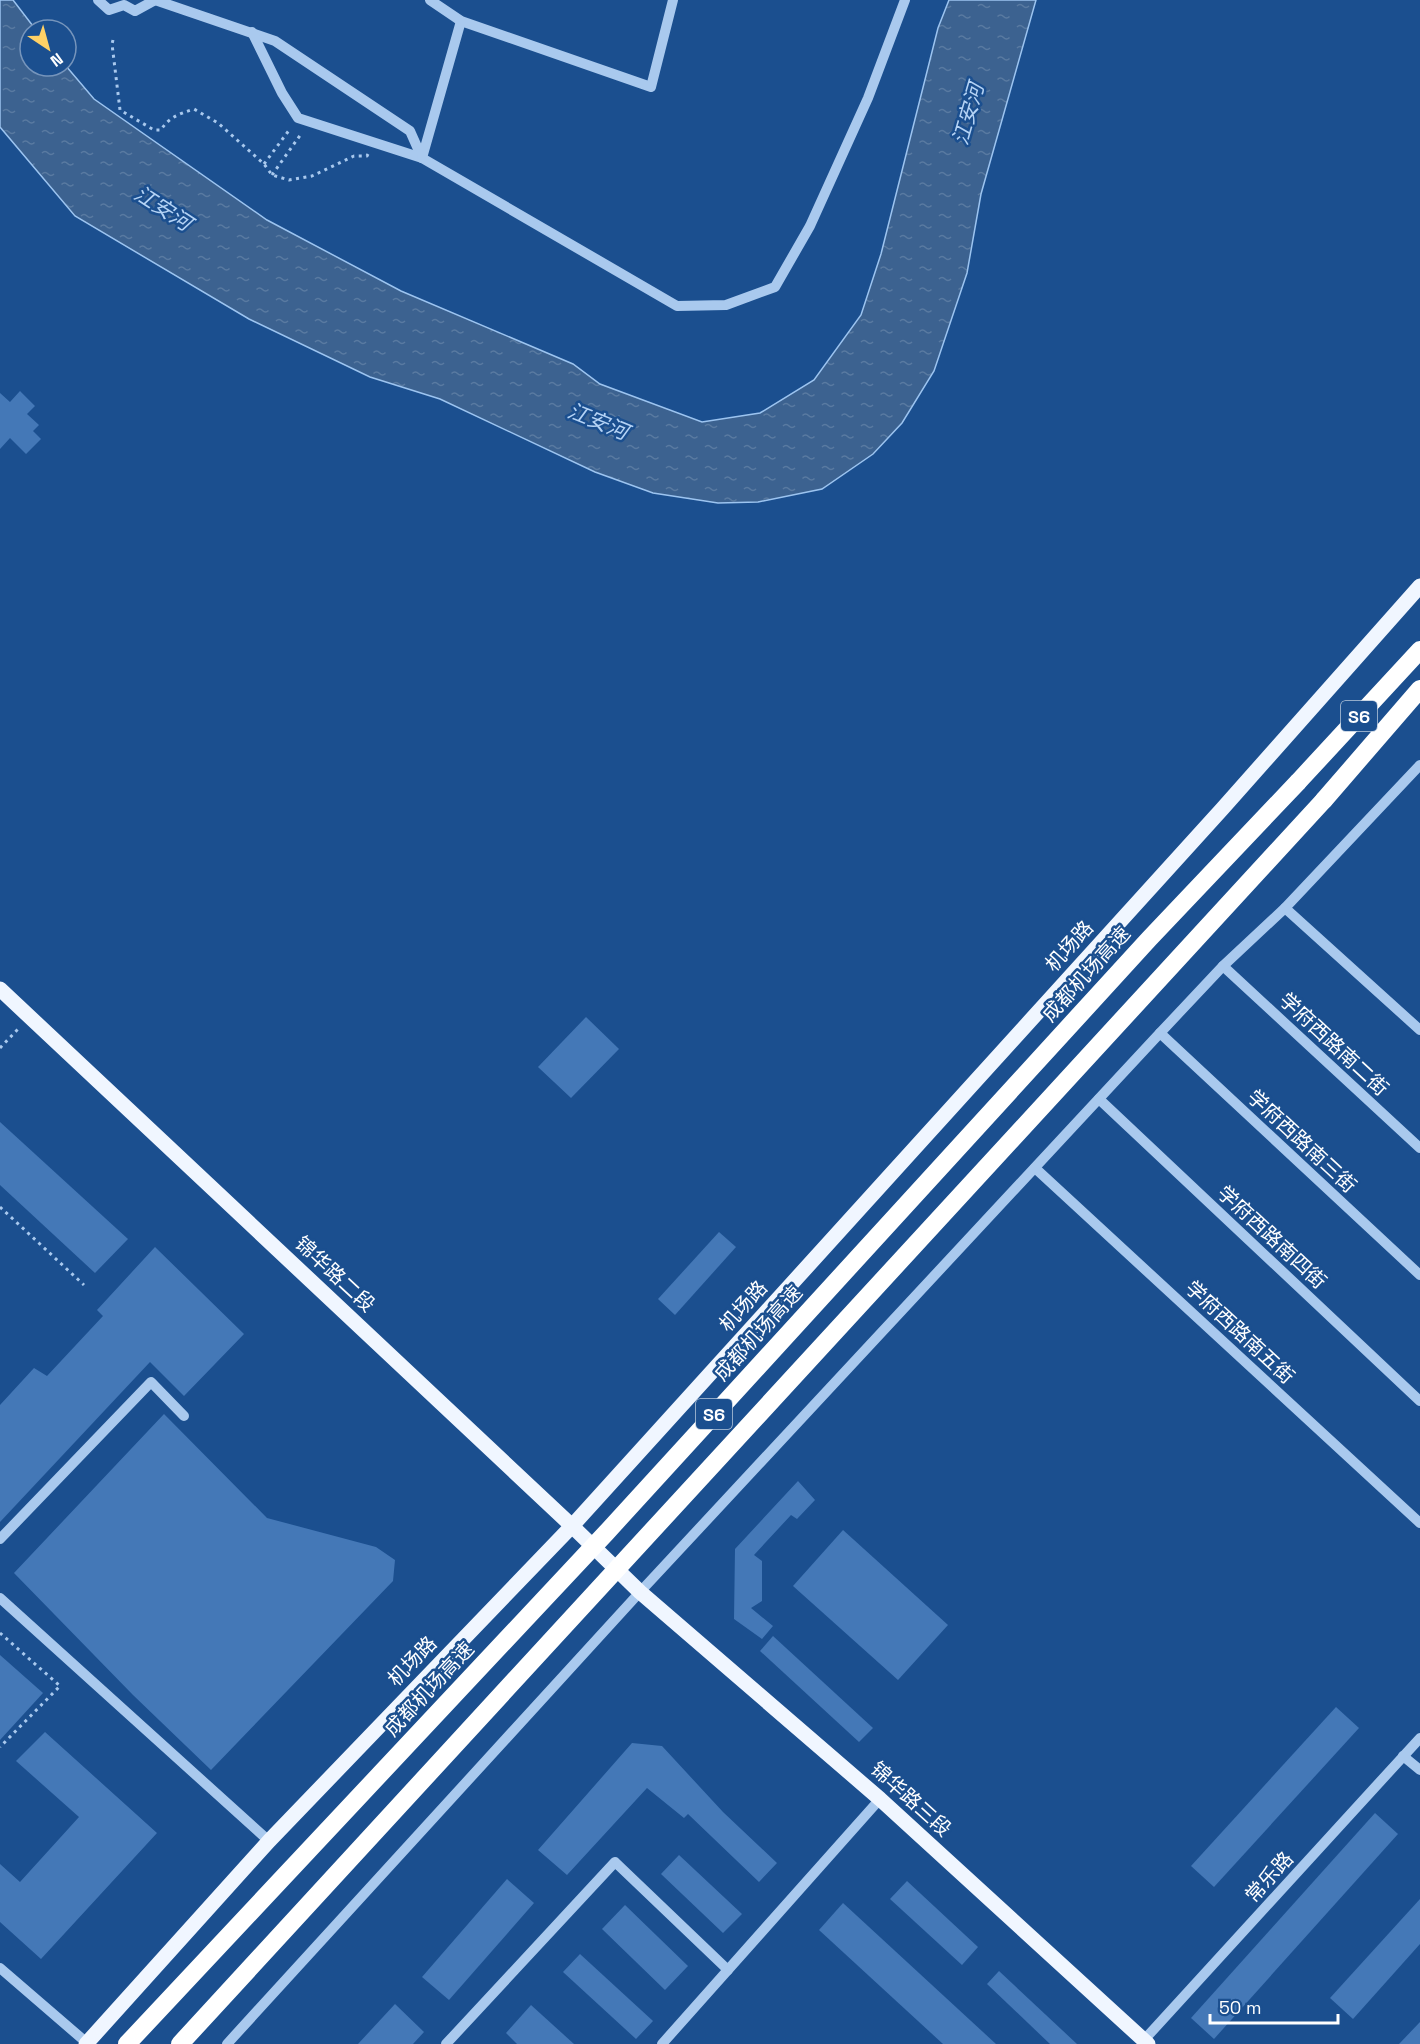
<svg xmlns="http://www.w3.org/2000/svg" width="1420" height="2044" viewBox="0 0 1420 2044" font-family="'Space Grotesk','Noto Sans SC',sans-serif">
  <defs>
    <pattern id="water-ripples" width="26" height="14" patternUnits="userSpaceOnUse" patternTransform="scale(1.5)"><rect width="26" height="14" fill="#3c6290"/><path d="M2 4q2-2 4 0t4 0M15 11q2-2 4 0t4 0" fill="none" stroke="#597aa1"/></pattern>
  </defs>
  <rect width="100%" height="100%" fill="#1b4f8f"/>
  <!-- water -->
  <path fill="url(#water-ripples)" stroke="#9cc4f0" stroke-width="1.5" d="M0 0H13L36 30H30V66H66L94 99 267 220 401 291 573 364 600 384 702 422 760 413 814 380 861 315 881 254 938 28 949 0H1036L981 194 967 273 934 371 902 423 873 454 822 489 758 502 718 503 653 493 595 472 440 399 370 377 249 319 75 216 0 127Z"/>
  <!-- building -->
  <g fill="#4478b7">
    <path d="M20 391 35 406 27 414 39 425 33 431 41 439 26 454 10 438 0 449V393L10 402Z"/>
    <path d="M586 1017 619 1049 571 1098 538 1067Z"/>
    <path d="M0 1122 128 1239 95 1273 0 1185Z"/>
    <path d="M719 1232 736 1247 675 1315 658 1299Z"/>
    <path d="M155 1247 244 1334 184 1396 150 1362 0 1522V1405L34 1368 47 1376 103 1316 97 1310Z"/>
    <path d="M164 1414 267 1518 376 1547 395 1560 393 1581 211 1770 133 1695 14 1573Z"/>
    <path d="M798 1481 815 1500 797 1519 791 1515 754 1555 762 1561V1601L751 1608 773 1626 762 1639 734 1619 735 1549Z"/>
    <path d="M843 1530 948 1625 898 1680 793 1586Z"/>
    <path d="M773 1636 873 1728 859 1742 760 1651Z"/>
    <path d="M0 1655 43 1693 0 1740Z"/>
    <path d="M1336 1707 1359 1728 1214 1887 1191 1866Z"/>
    <path d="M45 1732 157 1833 41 1959 0 1922V1864L20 1882 79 1817 16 1761Z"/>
    <path d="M632 1743 662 1746 723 1812 777 1863 759 1882 688 1814 684 1818 647 1788 567 1875 538 1850Z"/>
    <path d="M1375 1813 1398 1834 1214 2039 1191 2018Z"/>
    <path d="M679 1855 742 1914 723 1933 661 1874Z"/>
    <path d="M507 1879 534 1903 449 2000 422 1977Z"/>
    <path d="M907 1881 978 1947 962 1965 890 1899Z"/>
    <path d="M1420 1899V1944L1353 2019 1330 1998Z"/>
    <path d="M843 1903 996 2044H943L819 1930Z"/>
    <path d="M625 1905 688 1966 665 1990 602 1929Z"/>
    <path d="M580 1954 653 2021 636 2039 563 1972Z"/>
    <path d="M999 1971 1077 2044H1050L987 1984Z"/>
    <path d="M395 2004 424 2032 413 2044H358Z"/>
    <path d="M531 2005 574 2044H517L506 2033Z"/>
    <path d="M1420 2022V2044H1399Z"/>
  </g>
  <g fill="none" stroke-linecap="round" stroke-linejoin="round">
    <!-- path -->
    <g stroke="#a9c9ee" stroke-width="3" stroke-dasharray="3 4.5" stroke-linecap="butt">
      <path d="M113 40 112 44 120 110 154 130H161C169 117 179 114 194 109L218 123 264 164 272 175 289 180 312 176 354 156H367L368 154"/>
      <path d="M264 164 290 129"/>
      <path d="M272 175 301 134"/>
      <path d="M0 1048 18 1029"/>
      <path d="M0 1207 84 1285"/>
      <path d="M0 1633 60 1686 0 1747"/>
    </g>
    <!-- minor -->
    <g stroke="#a9c9ee" stroke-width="10">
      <path d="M98 0 109 10 124 5 135 11 155 0 275 41 410 131 422 158"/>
      <path d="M430 0 461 21 651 87 673 0"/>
      <path d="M252 32 282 93 298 118 422 158 677 306 726 305 775 287 810 226 868 98 905 0"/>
      <path d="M422 158 461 21"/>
      <path d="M1285 908 1420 1030"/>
      <path d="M1223 966 1420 1148"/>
      <path d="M1160 1033 1420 1275"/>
      <path d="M1099 1099 1420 1401"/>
      <path d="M1035 1168 1420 1523"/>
      <path d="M0 1539 151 1382 184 1416"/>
      <path d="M0 1598 269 1841"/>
      <path d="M1403 1756 1420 1770"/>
      <path d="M0 1968 87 2043"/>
      <path d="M1144 2040 1420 1738"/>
      <path d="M227 2044 640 1592 1160 1033 1223 966 1285 908 1420 765"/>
      <path d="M446 2044 615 1862 728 1970"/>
      <path d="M662 2044 880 1799"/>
    </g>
    <!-- major -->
    <g stroke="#f0f6ff" stroke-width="15">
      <path d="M0 989 572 1526 640 1592 880 1799 1148 2044"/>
      <path d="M86 2044 269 1841 572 1526 1223 808 1420 586"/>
    </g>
    <!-- highway -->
    <g stroke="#fff" stroke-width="18">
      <path d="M1298 782 1420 650"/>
      <path d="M1324 800 1420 689"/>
    </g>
    <!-- highway-bridge -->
    <g stroke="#fff" stroke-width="18">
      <path d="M127 2044 606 1533 1149 939 1298 782"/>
      <path d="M180 2044 1324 800"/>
    </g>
  </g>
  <g text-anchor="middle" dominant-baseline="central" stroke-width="5" stroke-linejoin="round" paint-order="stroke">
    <!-- shield labels -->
    <g fill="#1b4f8f" stroke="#bbcadd" stroke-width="1.5">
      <rect x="1341" y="701" width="36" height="30" rx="4.5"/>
      <rect x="696" y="1399" width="36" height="30" rx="4.5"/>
    </g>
    <g font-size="18" font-weight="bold" fill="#fff">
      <text x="1359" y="716">S6</text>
      <text x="714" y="1414">S6</text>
    </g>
    <!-- street labels -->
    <g font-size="20" fill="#fff" stroke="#1b4f8f">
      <text transform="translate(1069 946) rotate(-48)">机场路</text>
      <text transform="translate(1086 974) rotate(-48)">成都机场高速</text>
      <text transform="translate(1334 1044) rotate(43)">学府西路南二街</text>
      <text transform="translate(1302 1141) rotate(43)">学府西路南三街</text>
      <text transform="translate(1272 1237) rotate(43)">学府西路南四街</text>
      <text transform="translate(335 1274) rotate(43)">锦华路二段</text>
      <text transform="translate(743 1306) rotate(-48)">机场路</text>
      <text transform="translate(1240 1332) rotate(43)">学府西路南五街</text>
      <text transform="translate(758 1333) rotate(-48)">成都机场高速</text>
      <text transform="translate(412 1661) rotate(-46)">机场路</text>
      <text transform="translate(429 1689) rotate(-47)">成都机场高速</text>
      <text transform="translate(911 1799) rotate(42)">锦华路三段</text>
      <text transform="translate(1269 1877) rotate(-48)">常乐路</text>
    </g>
    <!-- water labels -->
    <g font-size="21" font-style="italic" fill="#b5d3f5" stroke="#1b4f8f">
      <text transform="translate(968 114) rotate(-74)">江安河</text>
      <text transform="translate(163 208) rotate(33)">江安河</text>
      <text transform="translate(598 421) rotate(22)">江安河</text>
    </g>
  </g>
  <!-- north arrow -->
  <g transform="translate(48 48) rotate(144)"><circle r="28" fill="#1b4f8f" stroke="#7695bc" stroke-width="1.5"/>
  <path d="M0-4.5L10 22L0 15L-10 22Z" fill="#ffd166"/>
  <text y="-9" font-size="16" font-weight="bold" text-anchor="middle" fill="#ffffff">N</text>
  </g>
  <!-- scale -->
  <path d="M1210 2014v9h128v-9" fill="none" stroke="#ffffff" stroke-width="3"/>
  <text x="1219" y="2014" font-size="18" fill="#ffffff" stroke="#1b4f8f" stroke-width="4.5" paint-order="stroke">50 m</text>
</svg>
